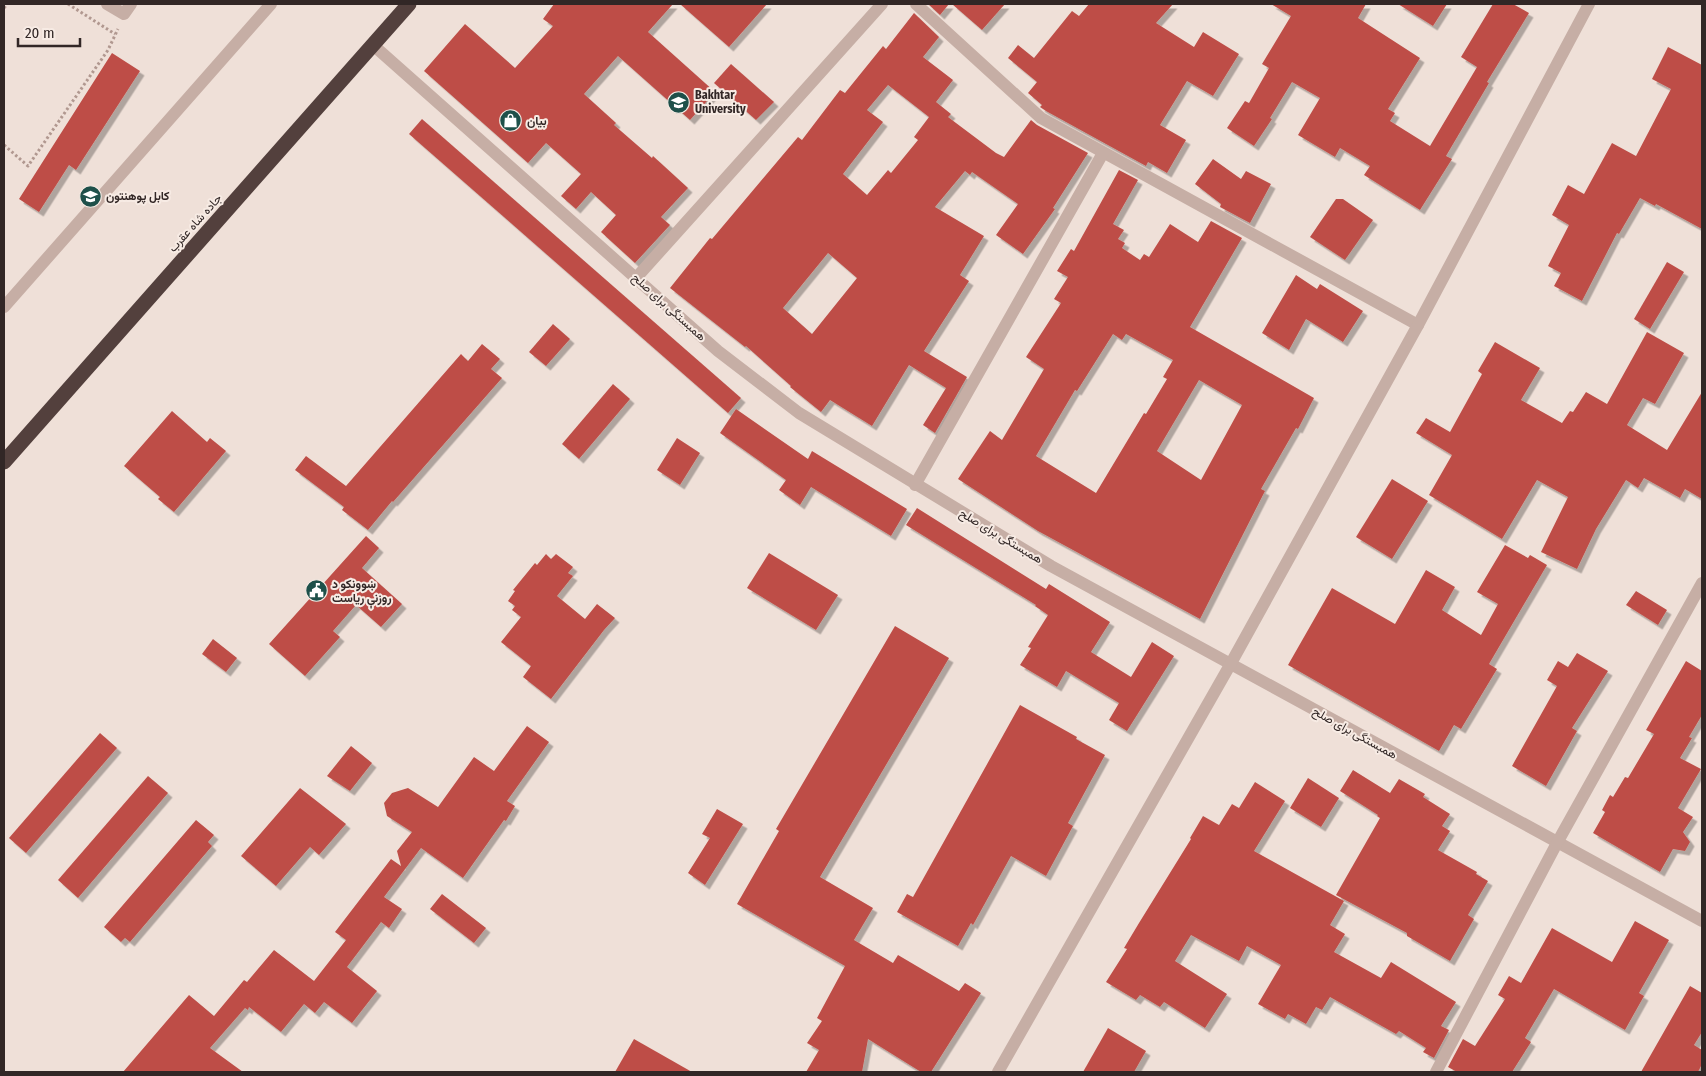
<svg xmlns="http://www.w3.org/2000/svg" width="1706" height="1076" viewBox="0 0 1706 1076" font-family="'Fira Sans Condensed',Vazirmatn,sans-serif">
  <defs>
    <filter id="shadow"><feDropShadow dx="4.5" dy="4.5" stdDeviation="0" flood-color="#0004"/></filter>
  </defs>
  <rect width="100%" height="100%" fill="#efe0d8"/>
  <!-- building -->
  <g fill="#be4e47" fill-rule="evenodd" filter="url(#shadow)">
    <path d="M554 4H673L648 32 715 92 690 120 618 56 584 94 616 123 614 125 652 158 653 156 688 188 661 217 670 225 635 263 601 232 616 215 591 192 576 209 561 196 581 174 546 143 528 163 424 71 465 24 515 68 553 26 543 19Z"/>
    <path d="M680 4H767L729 47Z"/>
    <path d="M928 4H949L940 15Z"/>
    <path d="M952 4H1005L982 30Z"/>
    <path d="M1089 4H1173L1156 23 1194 47 1203 32 1239 54 1213 96 1187 81 1160 125 1186 140 1167 173 1148 162 1146 166 1046 111 1040 107 1042 105 1028 93 1037 82 1008 58 1018 45 1034 58 1072 11 1079 16Z"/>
    <path d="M1271 4H1366L1358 18 1420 58 1388 109 1395 113 1390 121 1430 146 1477 67 1461 57 1493 4H1513L1529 13 1487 82 1489 83 1446 156 1452 159 1420 210 1364 175 1370 166 1340 148 1335 157 1298 135 1320 98 1292 82 1270 118 1272 119 1254 146 1227 128 1245 101 1249 103 1269 68 1262 64 1291 16Z"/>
    <path d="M1398 4H1447L1433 26Z"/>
    <path d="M914 13 939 37 923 57 953 80 936 102 951 114 948 117 996 153 1004 157 1031 120 1037 125 1088 153 1053 208 1055 209 1023 254 996 235 1018 204 972 172 970 175 965 171 935 207 984 236 960 275 969 281 924 351 967 377 935 433 923 425 946 388 909 365 872 426 830 400 821 412 790 387 791 386 746 346 745 347 670 288 710 238 712 239 798 137 802 140 840 90 845 93 883 46 886 49ZM888 85 929 117 914 137 918 140 891 173 888 170 867 195 843 174 883 122 867 110ZM828 253 857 278 812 334 783 308Z"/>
    <path d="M1668 47 1702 65V229L1656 204 1655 206 1640 198 1619 234 1617 233 1582 301 1554 286 1561 273 1548 266 1569 225 1552 215 1568 185 1584 194 1612 143 1636 156 1671 89 1652 79Z"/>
    <path d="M112 53 140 71 76 170 69 165 39 212 19 199Z"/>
    <path d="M731 64 774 102 756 120 714 83Z"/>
    <path d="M422 119 741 398 728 413 409 134Z"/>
    <path d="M1213 159 1241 179 1246 171 1271 184 1250 223 1220 207 1221 204 1195 184Z"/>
    <path d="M1119 170 1138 180 1113 224 1124 230 1118 239 1125 243 1122 248 1140 260 1144 254 1149 257 1170 224 1198 242 1211 221 1242 238 1190 327 1314 398 1298 429 1296 428 1261 489 1265 491 1200 619 1038 531 958 479 990 431 1002 440 1044 369 1026 357 1061 303 1054 299 1068 277 1057 271 1071 249 1074 251ZM1113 334 1122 340 1126 334 1173 360 1163 377 1167 379 1146 414 1144 413 1096 493 1036 456 1075 390 1077 391ZM1199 380 1242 405 1201 480 1157 451Z"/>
    <path d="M1336 199H1343L1373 220 1345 260 1310 237Z"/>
    <path d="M1667 262 1684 272 1650 329 1634 319Z"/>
    <path d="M1296 275 1317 289 1320 284 1363 311 1343 342 1306 319 1289 350 1262 333Z"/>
    <path d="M553 324 570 339 546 366 529 352Z"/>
    <path d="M1647 332 1684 353 1655 404 1643 398 1627 425 1667 450 1702 392V499L1685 489 1680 498 1644 478 1638 488 1626 480 1596 529 1577 569 1541 552 1568 497 1537 480 1502 539 1429 495 1452 455 1416 433 1426 418 1450 432 1482 374 1478 371 1495 342 1540 368 1521 400 1562 423 1570 411 1573 412 1586 392 1607 404Z"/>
    <path d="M482 344 500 359 491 369 502 378 393 502 392 501 368 530 342 510 344 507 295 470 306 456 346 486 461 354 468 361Z"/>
    <path d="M613 384 630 399 579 459 562 444Z"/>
    <path d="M736 409 808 459 812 451 907 509 891 536 811 487 800 505 779 490 786 480 720 433Z"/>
    <path d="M172 411 207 442 210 438 226 451 174 512 158 499 160 497 124 466Z"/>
    <path d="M677 438 700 453 680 485 657 470Z"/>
    <path d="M1392 479 1428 501 1392 559 1356 537Z"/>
    <path d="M917 508 1046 589 1049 584 1110 622 1091 652 1131 677 1152 642 1174 656 1127 731 1109 720 1119 703 1066 671 1057 687 1020 665 1031 648 1028 647 1048 615 1035 606 1036 605 906 525Z"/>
    <path d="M366 536 379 548 362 568 402 604 381 627 356 605 333 631 340 637 305 676 269 644Z"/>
    <path d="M1505 545 1528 558 1530 555 1547 565 1489 664 1497 669 1461 729 1454 725 1439 751 1288 665 1332 588 1395 624 1426 570 1455 587 1442 610 1481 635 1498 604 1477 592Z"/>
    <path d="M769 553 838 595 816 630 747 588Z"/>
    <path d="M546 554 551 559 556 554 573 567 568 573 573 576 557 596 585 619 597 604 615 618 604 630 551 699 523 677 531 666 501 642 521 617 512 610 515 606 508 601 515 591 513 590 535 563 537 565Z"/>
    <path d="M1636 591 1667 610 1658 625 1626 605Z"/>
    <path d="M895 626 949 658 820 877 873 908 854 940 893 963 898 955 959 991 965 983 981 993 931 1072H921L868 1039 862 1072H806L819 1050 807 1043 822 1021 817 1018 845 966 737 904 779 831 776 829Z"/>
    <path d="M213 639 237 658 226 672 202 654Z"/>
    <path d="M1577 653 1608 671 1572 728 1577 731 1546 786 1512 766 1557 686 1547 680 1558 661 1568 667Z"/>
    <path d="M1686 661 1702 671V715L1689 737 1692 738 1680 758 1701 769 1678 808 1693 817 1683 832 1690 842 1685 851 1673 849 1660 872 1593 833 1605 812 1602 810 1610 795 1613 797 1625 777 1628 778 1654 734 1646 730Z"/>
    <path d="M1020 705 1077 737 1076 739 1105 755 1068 823 1073 826 1046 876 1011 856 973 925 971 923 958 946 897 912 907 894 913 897Z"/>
    <path d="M527 726 549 742 507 801 515 806 506 821 504 820 463 878 421 848 384 897 402 909 389 928 381 922 347 967 377 991 352 1023 324 1002 315 1013 304 1004 281 1032 249 1007 248 1010 245 1008 210 1048 243 1072H123L189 995 214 1016 244 980 247 982 274 950 314 981 346 940 335 932 391 859 401 866 397 851 412 832 387 816 384 803 392 793 408 788 438 807 474 757 494 771Z"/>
    <path d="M100 733 117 748 26 853 9 838Z"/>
    <path d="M351 746 372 763 350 791 327 776Z"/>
    <path d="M1353 770 1390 793 1399 779 1425 794 1423 797 1450 814 1442 826 1450 831 1438 850 1477 872 1476 874 1488 881 1468 915 1474 919 1450 961 1407 936V933L1336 895 1380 818 1377 816 1378 815 1340 791Z"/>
    <path d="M148 776 168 793 78 898 58 880Z"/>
    <path d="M1308 778 1339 798 1321 827 1290 808Z"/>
    <path d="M1255 782 1285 801 1254 851 1344 901 1330 925 1345 934 1334 952 1381 978 1391 962 1456 1002 1441 1026 1449 1030 1434 1058 1423 1052 1426 1048 1399 1031 1396 1034 1330 997 1322 1010 1316 1007 1306 1024 1288 1014 1285 1019 1258 1004 1281 965 1247 946 1239 961 1191 935 1175 961 1227 994 1205 1028 1164 1002 1160 1007 1140 995 1136 1000 1106 982 1127 949 1124 948 1139 923 1191 839 1190 838 1203 816 1219 825 1232 804 1239 808Z"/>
    <path d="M300 788 346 824 319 855 310 847 276 886 241 856Z"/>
    <path d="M717 809 743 824 705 885 688 873 710 838 702 834Z"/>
    <path d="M196 820 214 835 208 842 212 846 130 942 125 938 121 942 104 927Z"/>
    <path d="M442 894 486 928 474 943 430 909Z"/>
    <path d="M1635 921 1669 940 1639 993 1644 996 1625 1030 1554 989 1525 1038 1531 1042 1512 1072H1457L1448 1067 1463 1039 1475 1046 1505 999 1498 995 1509 976 1521 983 1552 928 1612 962Z"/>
    <path d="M1690 986 1702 993V1032L1694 1045 1702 1050V1064L1698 1072H1641Z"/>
    <path d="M1108 1028 1146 1051 1134 1072H1083Z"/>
    <path d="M634 1039 692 1072H615Z"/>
  </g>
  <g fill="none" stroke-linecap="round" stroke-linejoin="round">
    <!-- path -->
    <g stroke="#b19890" stroke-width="3" stroke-dasharray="2.5 2.5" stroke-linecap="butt">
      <path d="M68 4 115 34"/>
      <path d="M4 8 7 4"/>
      <path d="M4 145 28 166 108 50 118 29"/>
    </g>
    <!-- minor -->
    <g stroke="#c6aea5" stroke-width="12">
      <path d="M107 4 124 14 131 4"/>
      <path d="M916 4 1041 118 1418 325"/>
      <path d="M373 45 718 351 799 413 1051 566 1702 921"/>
      <path d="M636 278 882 4"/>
      <path d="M4 307 271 4"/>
      <path d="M915 485 1103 153"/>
      <path d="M998 1072 1230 665 1418 325 1589 4"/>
      <path d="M1436 1072 1557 843 1702 583"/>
    </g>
    <!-- highway -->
    <path stroke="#53403d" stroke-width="15" d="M4 462 409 4"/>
  </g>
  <!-- icons -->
  <defs>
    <symbol id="university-disc" viewBox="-11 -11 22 22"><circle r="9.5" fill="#1e504a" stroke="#f7ebe4"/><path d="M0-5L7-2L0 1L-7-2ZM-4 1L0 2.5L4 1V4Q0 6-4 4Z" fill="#fff"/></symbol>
    <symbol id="shop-disc" viewBox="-11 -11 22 22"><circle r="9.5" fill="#1e504a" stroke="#f7ebe4"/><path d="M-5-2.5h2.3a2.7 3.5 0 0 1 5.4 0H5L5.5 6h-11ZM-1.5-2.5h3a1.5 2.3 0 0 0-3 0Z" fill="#fff"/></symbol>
    <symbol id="civic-disc" viewBox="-11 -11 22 22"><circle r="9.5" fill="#1e504a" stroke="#f7ebe4"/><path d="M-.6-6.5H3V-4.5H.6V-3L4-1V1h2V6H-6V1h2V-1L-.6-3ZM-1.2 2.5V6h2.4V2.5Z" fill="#fff"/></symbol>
  </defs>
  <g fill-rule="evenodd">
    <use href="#university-disc" x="666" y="90" width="25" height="25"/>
    <use href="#shop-disc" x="498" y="108" width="25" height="25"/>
    <use href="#university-disc" x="78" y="184" width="25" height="25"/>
    <use href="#civic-disc" x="304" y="578" width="25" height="25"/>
  </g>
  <g text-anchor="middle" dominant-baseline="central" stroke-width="4" stroke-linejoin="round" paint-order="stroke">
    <!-- poi labels -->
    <g font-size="12" font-weight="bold" fill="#322726" stroke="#f7ebe4" text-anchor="start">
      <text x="695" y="95">Bakhtar<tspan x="695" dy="14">University</tspan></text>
      <text x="527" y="121">بیان</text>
      <text x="106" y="196">کابل پوهنتون</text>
      <text x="332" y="584">ښوونکو د<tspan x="332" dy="14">روزنې رياست</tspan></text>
    </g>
    <!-- street labels -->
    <g font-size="12" fill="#322726" stroke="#f7ebe4">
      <text transform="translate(195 223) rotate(-48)">جاده شاه عقرب</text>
      <text transform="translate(669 307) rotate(42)">همبستگی برای صلح</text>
      <text transform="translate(1001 536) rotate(31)">همبستگی برای صلح</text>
      <text transform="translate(1355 733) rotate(29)">همبستگی برای صلح</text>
    </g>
  </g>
  <!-- border -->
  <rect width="1706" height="1076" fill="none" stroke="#322726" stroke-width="10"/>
  <!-- scale -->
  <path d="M18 38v8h62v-8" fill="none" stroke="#322726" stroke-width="2.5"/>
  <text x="25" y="38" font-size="15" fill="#322726" stroke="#f7ebe4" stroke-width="4" paint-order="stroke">20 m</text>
</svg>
